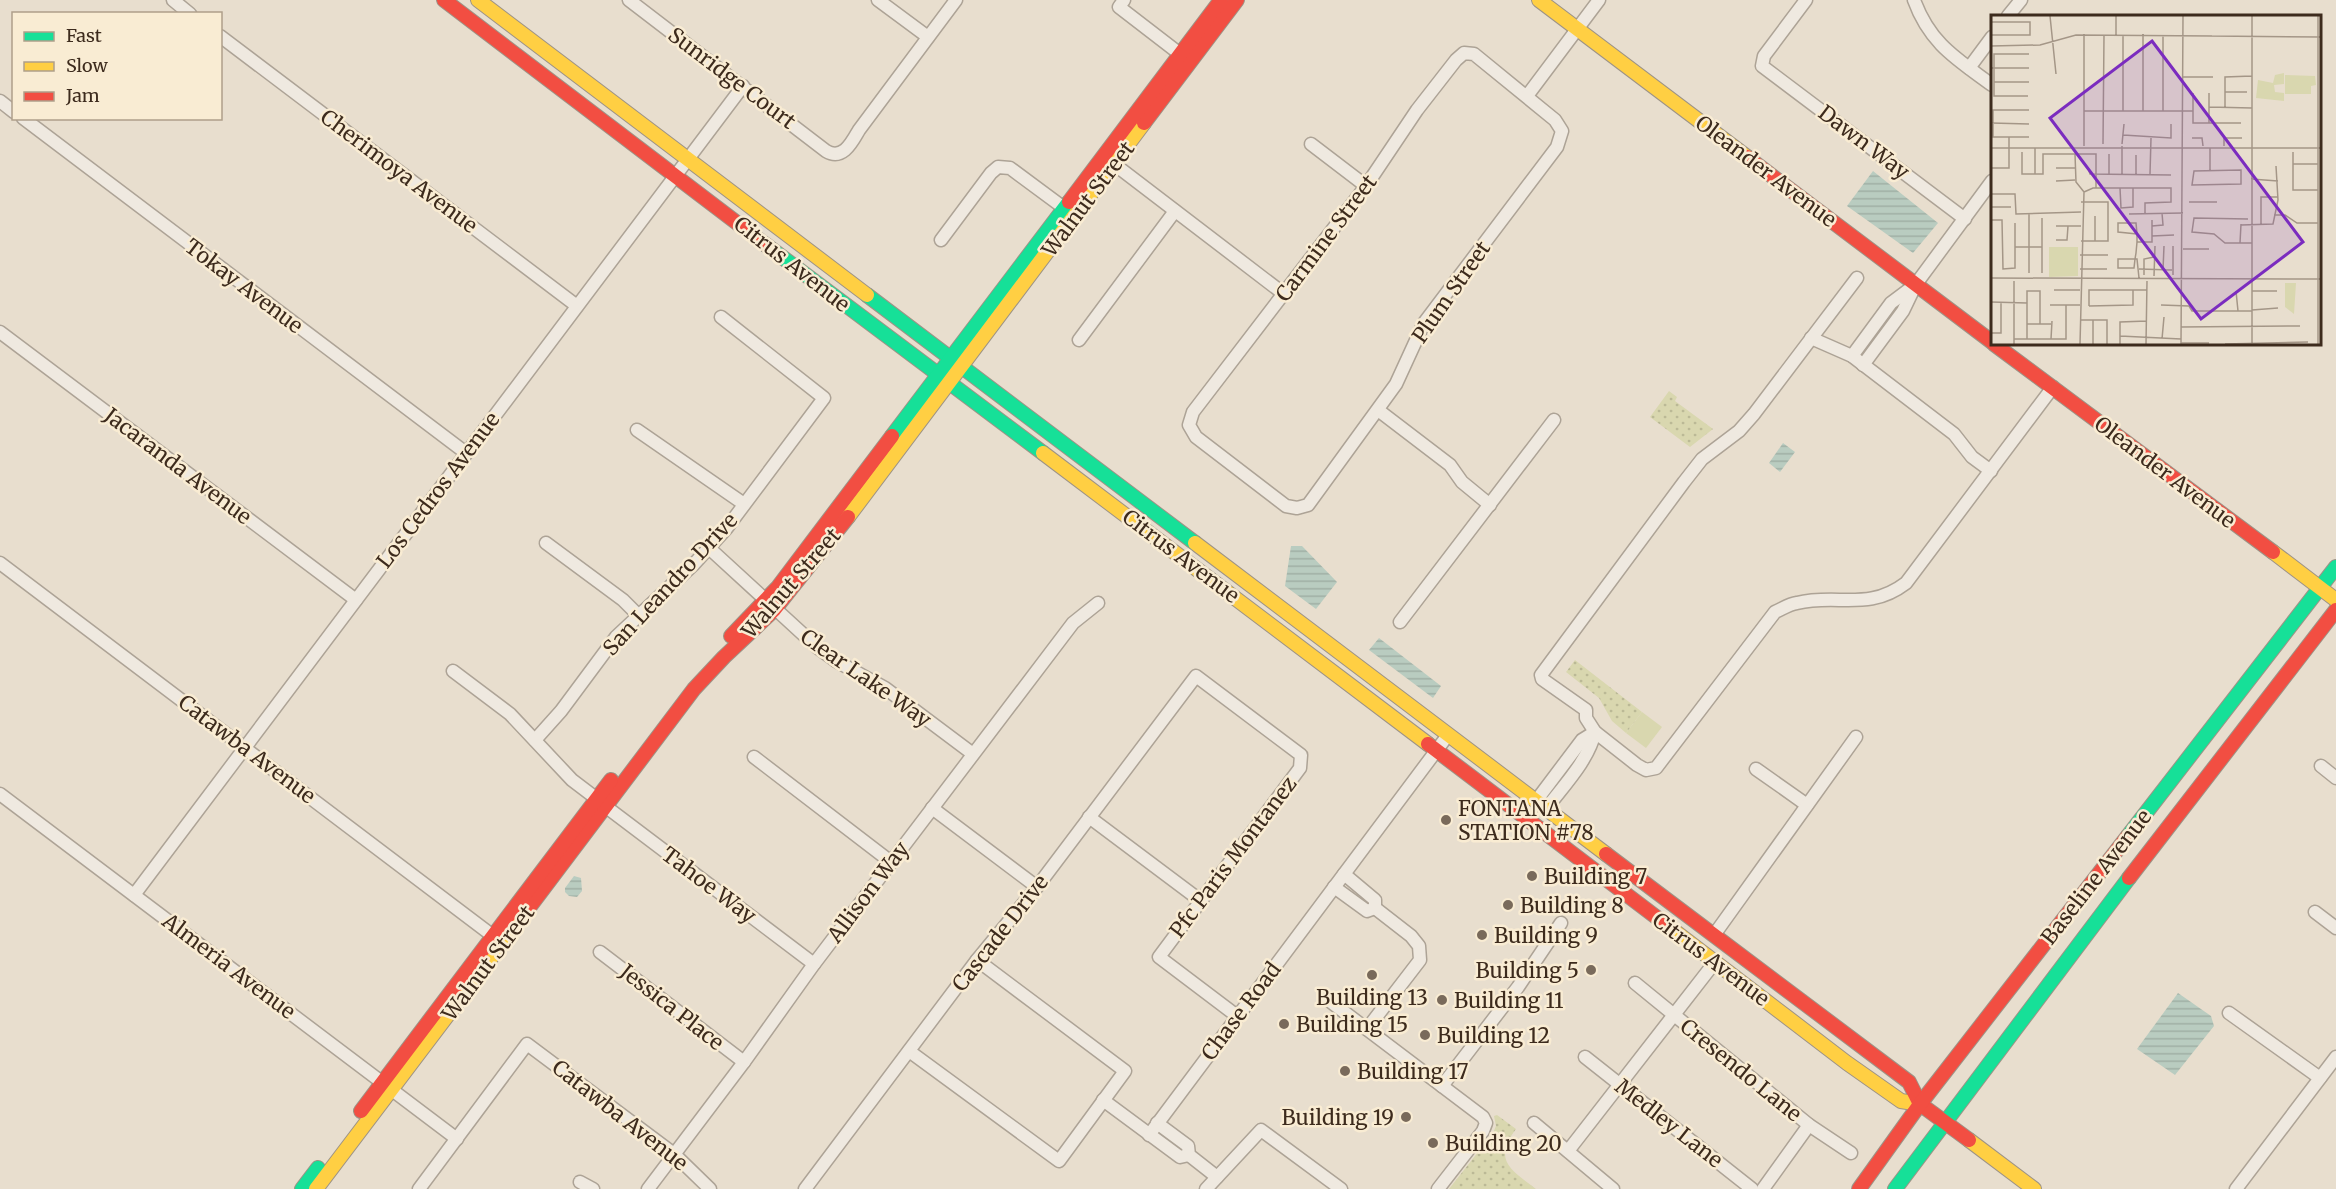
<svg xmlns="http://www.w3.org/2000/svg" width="2336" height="1189" viewBox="0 0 2336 1189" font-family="Merriweather,serif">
  <defs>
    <pattern id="park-dots" width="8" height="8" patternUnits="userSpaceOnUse" patternTransform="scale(1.5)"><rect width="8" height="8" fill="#d9d7af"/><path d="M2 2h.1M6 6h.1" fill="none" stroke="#bbb996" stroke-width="1.8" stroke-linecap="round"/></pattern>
    <pattern id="water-rules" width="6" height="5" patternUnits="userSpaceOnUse" patternTransform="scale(1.5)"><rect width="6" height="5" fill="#b9ccc0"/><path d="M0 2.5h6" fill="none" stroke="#a0afa5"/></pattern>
  </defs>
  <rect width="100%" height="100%" fill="#e8dece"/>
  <!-- grass -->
  <path fill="#d9d7af" d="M1642 712 1662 727 1646 748 1626 733Z"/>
  <!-- park -->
  <g fill="url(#park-dots)">
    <path d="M1669 391 1677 397 1675 401 1713 429 1690 447 1650 417Z"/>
    <path d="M1575 660 1642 712 1626 733 1612 721 1599 698 1566 672Z"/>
    <path d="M1497 1115 1516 1129C1492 1160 1511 1170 1536 1189H1449L1493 1133 1496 1126 1494 1116Z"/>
  </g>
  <!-- water -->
  <g fill="url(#water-rules)">
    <path d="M1873 171 1938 223 1913 253 1847 206Z"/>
    <path d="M1783 443 1795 452 1780 472 1769 463Z"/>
    <path d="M1291 546H1302L1337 582 1316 609 1285 586Z"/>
    <path d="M1379 638 1441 686 1433 698 1369 650Z"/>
    <path d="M574 876 581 878 582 891 577 897 569 896 565 892V888Z"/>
    <path d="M2178 993 2211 1016 2214 1026 2175 1075 2137 1049Z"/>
  </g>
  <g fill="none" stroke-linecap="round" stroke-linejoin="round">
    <defs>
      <g id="street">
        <path d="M173 0 190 14"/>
        <path d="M629 0 826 151C843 161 852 142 859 130L956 0"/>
        <path d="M878 0 928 37"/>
        <path d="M1124 0 1119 7 1180 54"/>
        <path d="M1806 0 1764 56 1762 66 1965 219"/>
        <path d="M1914 0C1930 44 1957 59 1992 85"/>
        <path d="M2008 16 2021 0"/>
        <path d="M220 36 577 306"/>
        <path d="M1464 53 1474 54 1555 120 1562 131 1557 147 1424 323 1396 384 1308 505 1297 508 1286 506 1196 437 1189 425 1193 412 1366 186 1417 110 1456 60Z"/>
        <path d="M1969 68 1992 37"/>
        <path d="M1527 96 1599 0"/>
        <path d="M0 101 14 112"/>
        <path d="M23 118 466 453"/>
        <path d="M1311 144 1366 186"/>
        <path d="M1114 164 1284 294"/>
        <path d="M941 240 991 173 998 167 1010 168 1064 208"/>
        <path d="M1857 278 1754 414 1739 431 1702 459 1684 482 1541 675 1542 679 1586 710V718L1595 732 1637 765 1646 770 1656 768 1775 612C1782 609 1789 604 1797 603 1837 593 1868 612 1906 583L2053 387"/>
        <path d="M0 332 356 600"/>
        <path d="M1811 338 1852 356 1954 434 1972 457 1991 471"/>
        <path d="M1079 340 1175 211"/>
        <path d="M1852 356 1891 303 1915 285"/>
        <path d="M1863 365 1903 311 1916 284 1992 181"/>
        <path d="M1378 410 1450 465 1462 482 1490 505"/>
        <path d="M637 430 744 504"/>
        <path d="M546 543 623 600 639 616"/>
        <path d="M709 548 818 648 836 661 885 688 973 754"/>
        <path d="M0 563 493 936"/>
        <path d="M1400 622 1554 420"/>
        <path d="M453 671 510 714 572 780 597 799"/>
        <path d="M535 740 561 711 616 637 694 564 726 529 824 398 721 317"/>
        <path d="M754 757 891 862"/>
        <path d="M2321 766 2336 778"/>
        <path d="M1756 769 1807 805"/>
        <path d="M0 794 457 1139"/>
        <path d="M1536 801 1582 740 1595 732"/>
        <path d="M605 806 814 964"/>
        <path d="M932 808 1037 887"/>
        <path d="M1546 809C1564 785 1588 761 1595 732"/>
        <path d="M1089 817 1201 901"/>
        <path d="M1344 874 1375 900V908"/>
        <path d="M1334 887 1367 911 1375 908"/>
        <path d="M134 895 743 86"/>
        <path d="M2315 912 2336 928"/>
        <path d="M1714 935 1856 737"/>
        <path d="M600 952 744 1062"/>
        <path d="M1635 983 1809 1125 1851 1153"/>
        <path d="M1327 999 1483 1117 1486 1123 1483 1131 1438 1189"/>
        <path d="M2229 1013 2320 1078"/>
        <path d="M1367 1029 1420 960 1419 946 1411 936 1375 908"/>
        <path d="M909 1051 1059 1161 1125 1071 977 960"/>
        <path d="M1585 1057 1752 1189"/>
        <path d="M1442 1086 1518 987 1561 923"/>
        <path d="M1103 1100 1180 1157 1189 1155"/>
        <path d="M1157 1123 1188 1146 1189 1155 1217 1177"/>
        <path d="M1534 1123 1613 1189"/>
        <path d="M1149 1135 1448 735"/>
        <path d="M1568 1151 1715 962"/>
        <path d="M580 1182 593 1189"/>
        <path d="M419 1189 527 1044 674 1154 710 1189"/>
        <path d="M648 1189 744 1062 814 964 1073 623 1098 603"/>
        <path d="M805 1189 977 960 1037 887 1196 676 1301 755 1300 768 1159 957 1237 1016"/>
        <path d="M1206 1189 1261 1130 1341 1189"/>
        <path d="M1763 1189 1809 1125"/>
        <path d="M2236 1189 2336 1057"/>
      </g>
      <g id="fast">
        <path d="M766 245 1043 453"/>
        <path d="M867 295 1195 543"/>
        <path d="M892 436 1069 202"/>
        <path d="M2128 836 2336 567"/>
        <path d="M302 1189 318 1168"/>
        <path d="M1895 1189 2129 878"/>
      </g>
      <g id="slow">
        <path d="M478 0 867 295"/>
        <path d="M1539 0 1747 157"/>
        <path d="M1043 453 1428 744"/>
        <path d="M848 517 1144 123"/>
        <path d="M1195 543 1606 854"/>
        <path d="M2273 552 2336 600"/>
        <path d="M1664 923 1847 1063 1901 1101 1920 1104"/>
        <path d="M1969 1140 2034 1189"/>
        <path d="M316 1189 528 909"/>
      </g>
      <g id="jam">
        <path d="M444 0 766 245"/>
        <path d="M1144 123 1237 0"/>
        <path d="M1747 157 1992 342"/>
        <path d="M1069 202 1221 0"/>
        <path d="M1994 344 2273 552"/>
        <path d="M731 636 778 587 892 436"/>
        <path d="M1428 744 1664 923"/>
        <path d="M1606 854 1909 1082 1920 1104 1969 1140"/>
        <path d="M2129 878 2336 610"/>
        <path d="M528 909 694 689 724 657 774 610 848 517"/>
        <path d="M361 1111 611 780"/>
        <path d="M1859 1189 1920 1104 2128 836"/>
      </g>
    </defs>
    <!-- street casing -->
    <use href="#street" stroke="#ada396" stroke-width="15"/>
    <!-- fast casing -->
    <use href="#fast" stroke="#9d9386" stroke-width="16"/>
    <!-- slow casing -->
    <use href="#slow" stroke="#9d9386" stroke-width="16"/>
    <!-- jam casing -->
    <use href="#jam" stroke="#9d9386" stroke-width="16"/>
    <!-- street -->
    <use href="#street" stroke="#efe9e0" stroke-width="12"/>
    <!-- fast -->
    <use href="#fast" stroke="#16e098" stroke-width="14"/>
    <!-- slow -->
    <use href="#slow" stroke="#ffcf43" stroke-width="14"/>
    <!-- jam -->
    <use href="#jam" stroke="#f24e42" stroke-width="14"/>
  </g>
  <!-- markers -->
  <g fill="#796a5b" stroke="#f9ecd3" stroke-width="2">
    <circle cx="1446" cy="820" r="6"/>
    <circle cx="1532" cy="876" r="6"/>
    <circle cx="1508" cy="905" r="6"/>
    <circle cx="1482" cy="935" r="6"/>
    <circle cx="1591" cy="970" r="6"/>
    <circle cx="1372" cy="975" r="6"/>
    <circle cx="1442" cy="1000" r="6"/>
    <circle cx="1284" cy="1024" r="6"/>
    <circle cx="1425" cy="1035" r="6"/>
    <circle cx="1345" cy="1071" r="6"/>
    <circle cx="1406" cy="1117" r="6"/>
    <circle cx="1433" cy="1143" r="6"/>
  </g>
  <g text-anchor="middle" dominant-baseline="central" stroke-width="5" stroke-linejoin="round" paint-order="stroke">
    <!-- street labels -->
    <g font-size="21" fill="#3d2b1d" stroke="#f9ecd3">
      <text transform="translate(732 78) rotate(37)">Sunridge Court</text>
      <text transform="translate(1864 142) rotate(37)">Dawn Way</text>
      <text transform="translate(399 171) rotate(37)">Cherimoya Avenue</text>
      <text transform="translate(1766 171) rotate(37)">Oleander Avenue</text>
      <text transform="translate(1088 199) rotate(-53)">Walnut Street</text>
      <text transform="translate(1326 238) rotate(-53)">Carmine Street</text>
      <text transform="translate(792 264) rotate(38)">Citrus Avenue</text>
      <text transform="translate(244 286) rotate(37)">Tokay Avenue</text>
      <text transform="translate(1451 292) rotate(-55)">Plum Street</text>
      <text transform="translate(178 466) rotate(37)">Jacaranda Avenue</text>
      <text transform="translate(2165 472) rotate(37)">Oleander Avenue</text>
      <text transform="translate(438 490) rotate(-53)">Los Cedros Avenue</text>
      <text transform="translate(1181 556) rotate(37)">Citrus Avenue</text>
      <text transform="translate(791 583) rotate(-49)">Walnut Street</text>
      <text transform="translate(670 584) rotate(-47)">San Leandro Drive</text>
      <text transform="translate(866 678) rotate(35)">Clear Lake Way</text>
      <text transform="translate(247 749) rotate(37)">Catawba Avenue</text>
      <text transform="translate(1233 857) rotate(-53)">Pfc Paris Montanez</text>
      <text transform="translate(2096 877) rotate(-52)">Baseline Avenue</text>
      <text transform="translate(709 885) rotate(37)">Tahoe Way</text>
      <text transform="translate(868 892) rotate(-53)">Allison Way</text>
      <text transform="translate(1000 933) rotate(-52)">Cascade Drive</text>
      <text transform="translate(1711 959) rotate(37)">Citrus Avenue</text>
      <text transform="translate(488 963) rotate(-53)">Walnut Street</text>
      <text transform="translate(229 966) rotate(37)">Almeria Avenue</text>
      <text transform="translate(672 1007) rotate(38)">Jessica Place</text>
      <text transform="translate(1241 1011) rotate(-53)">Chase Road</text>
      <text transform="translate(1741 1070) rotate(39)">Cresendo Lane</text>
      <text transform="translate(620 1115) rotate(38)">Catawba Avenue</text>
      <text transform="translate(1669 1123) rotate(38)">Medley Lane</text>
    </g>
    <!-- poi labels -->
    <g font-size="21" fill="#3d2b1d" stroke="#f9ecd3" text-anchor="start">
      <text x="1458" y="808">FONTANA<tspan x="1458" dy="24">STATION #78</tspan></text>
      <text x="1544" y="876">Building 7</text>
      <text x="1520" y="905">Building 8</text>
      <text x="1494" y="935">Building 9</text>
      <text x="1579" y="970" text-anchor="end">Building 5</text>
      <text x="1372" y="997" text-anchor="middle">Building 13</text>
      <text x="1454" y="1000">Building 11</text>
      <text x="1296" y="1024">Building 15</text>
      <text x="1437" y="1035">Building 12</text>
      <text x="1357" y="1071">Building 17</text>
      <text x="1394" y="1117" text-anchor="end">Building 19</text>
      <text x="1445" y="1143">Building 20</text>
    </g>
  </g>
  <!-- overview -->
  <g transform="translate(1991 15)">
    <rect width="330" height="330" fill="#e8dece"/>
    <path d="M293 58V69L283 70 284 77 293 78V86L265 83 267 65 282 68 284 60ZM294 60 324 61 325 70 320 71V79H294Z" fill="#d9d7af"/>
    <path d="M58 232H87V261L58 262ZM294 268H305L303 299 294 292Z" fill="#d9d7af"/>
    <path fill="none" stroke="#a49687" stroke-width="1.5" d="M59 1 65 59M261 1V329M0 7H39V20H0M125 20V1M132 20V96M220 21 329 22M0 31 49 30 85 20 221 21M1 53H38M192 62H222M3 67H38M234 77H256M202 78V108H250M37 81H3V39H38M218 92 261 93M234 93V62L261 61M38 95H2V122H38M93 96H202M152 96V19M172 96V21M0 108 38 109M218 108V78M132 120 180 123V109M201 123H211L212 131M112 129 113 20M131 129 133 109M93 131V19M233 131V123H251M0 133H330M31 137V159H52V139H105V173M302 137V175H327M84 139 85 167 93 177M302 149H327M0 153H18V122M65 153H84M97 153 99 159 180 160M250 155V169L201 170 203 156ZM219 156V133M44 159V133M118 159V139M131 159V131M145 159V140M159 159 160 123M260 164 287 166M65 166 84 165M129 173 130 193 142 192V173M93 177 102 173H180V187L154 188V199M0 179H24L25 199 90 197M198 187H226M0 192H20M38 198V258M138 199 192 198M283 200H294L306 208H327M257 204 203 203 201 217 223 219 234 228H261M0 205H11L12 254 24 253V208M270 209V182H287M250 210 282 209 287 185 285 151M65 211H90M161 211 172 210 171 198M146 219 127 217V208H145L146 219V227L145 238 144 244 143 253H127V244H146L148 263M161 221 183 220M65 225H76L77 211M90 226H117V187H90M104 226V201M146 227H161V205M249 228 250 209M24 232H51M192 234H218M89 240H117M89 254H116M148 254 181 255M172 255 173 231M51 258V203M153 260V244L163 242M182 260V231M163 261 164 231M0 263 330 264M63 275H89M245 276 247 296M261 276H286M0 287 36 288M59 290H89M170 290 198 291 201 296H261M98 291V275H156M98 291 142 290V275M261 295 287 293M89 305H116V329M36 309H60M190 312 309 311M0 318H10V287M129 321 190 324M23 324H75V290M36 324V276H49V309M60 324 61 306M171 324 173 302M190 328H218M23 329V266M89 329 93 177M102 329V305M129 329V307L156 306M155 329 156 266M190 329 192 1M234 329 317 327M327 329V1"/>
    <path fill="#7b2cbf" fill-opacity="0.15" stroke="#7b2cbf" stroke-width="3" d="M161 26 312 227 210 304 59 103Z"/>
    <rect width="330" height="330" fill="none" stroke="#3d2b1d" stroke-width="3"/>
  </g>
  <!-- legend -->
  <rect x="12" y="12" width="210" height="108" fill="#f9ecd3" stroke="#ae9f8a" stroke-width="1.5"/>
  <rect x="24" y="32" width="30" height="9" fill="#16e098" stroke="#ae9f8a" stroke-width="1.5"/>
  <text x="66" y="42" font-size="18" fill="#3d2b1d">Fast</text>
  <rect x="24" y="62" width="30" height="9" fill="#ffcf43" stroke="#ae9f8a" stroke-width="1.5"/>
  <text x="66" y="72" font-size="18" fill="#3d2b1d">Slow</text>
  <rect x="24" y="92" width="30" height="9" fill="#f24e42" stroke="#ae9f8a" stroke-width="1.5"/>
  <text x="66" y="102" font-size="18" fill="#3d2b1d">Jam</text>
</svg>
